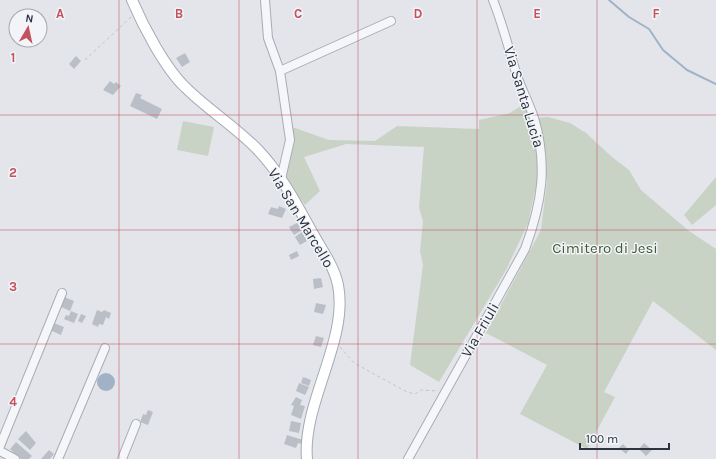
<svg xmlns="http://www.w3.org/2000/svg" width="716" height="459" viewBox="0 0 716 459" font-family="Karla,sans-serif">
  <rect width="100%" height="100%" fill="#e3e5ea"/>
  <!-- green -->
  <g fill="#c8d3c5">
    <path d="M524 104 536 134 540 168 528 223 506 270 439 382 410 365 423 265 420 251 423 221 419 208 424 147 346 144 304 157 320 191 305 205 283 177 292 127 329 140 375 141 397 126 479 129V120L510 113Z"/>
    <path d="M548 117 570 123 586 133 612 157 629 170 641 190 689 231 716 249V350L653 301 604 392 615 397 587 449 520 414 547 365 486 333 541 230 547 181 536 118Z"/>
    <path d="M183 121 214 127 208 156 177 150Z"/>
    <path d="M716 177V205L692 225 684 215Z"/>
  </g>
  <!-- water -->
  <circle fill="#a1b2c7" cx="106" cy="382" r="9"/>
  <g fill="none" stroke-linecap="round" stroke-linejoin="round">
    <!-- stream -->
    <path stroke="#a1b2c7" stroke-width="2" d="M609 0 629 17 649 29 663 50 687 70 716 84"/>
  </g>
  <!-- building -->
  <g fill="#babfc7">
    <path d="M185 53 190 62 182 67 176 58Z"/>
    <path d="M76 56 81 61 74 69 69 64Z"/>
    <path d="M110 81 114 84 116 82 121 86 113 95 103 90Z"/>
    <path d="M136 93 142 95 140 98 162 109 157 119 130 106Z"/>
    <path d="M279 206 286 209 282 218 268 214 271 207 278 209Z"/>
    <path d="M297 223 302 230 294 235 289 227Z"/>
    <path d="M302 232 307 241 300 245 295 237Z"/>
    <path d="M297 251 299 256 291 260 289 255Z"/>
    <path d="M321 278 323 287 314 289 313 279Z"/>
    <path d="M64 297 74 301 70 311 59 306Z"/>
    <path d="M316 303 326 305 323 314 314 312Z"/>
    <path d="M97 310 102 312 104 310 111 313 109 319 106 317 103 325 99 324 98 327 92 324Z"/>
    <path d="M71 311 78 314 74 323 64 319 66 315 69 316Z"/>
    <path d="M81 314 86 316 82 323 78 321Z"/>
    <path d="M54 323 64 327 61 335 50 330Z"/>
    <path d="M316 336 324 338 321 347 313 345Z"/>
    <path d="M303 377 311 380 309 386 301 383Z"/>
    <path d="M299 383 309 387 305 395 296 391Z"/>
    <path d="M296 397 302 400 300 405 305 406 301 419 291 415 294 406 291 405Z"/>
    <path d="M148 410 153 412 148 425 140 422 143 414 146 415Z"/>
    <path d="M291 421 301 423 299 433 289 431Z"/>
    <path d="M26 431 36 443 30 450 18 439Z"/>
    <path d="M287 435 303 440 302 444 298 443 296 448 284 444Z"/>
    <path d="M16 442 32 456 29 459H21L10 449Z"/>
    <path d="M644 443 652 450 646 456 639 449Z"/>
    <path d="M623 444 629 450 626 454 619 448Z"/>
    <path d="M49 450 54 454 50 459H41Z"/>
  </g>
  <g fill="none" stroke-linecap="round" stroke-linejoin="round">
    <defs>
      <g id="minor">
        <path d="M265 0 268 38 280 71"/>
        <path d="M281 179 290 140 280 71 391 21"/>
        <path d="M0 446 62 293"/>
        <path d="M0 451 15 459"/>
        <path d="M58 459 105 348"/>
        <path d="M122 459 136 424"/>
        <path d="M408 459 525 249C542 203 548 165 534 118 529 103 522 90 517 76 509 50 503 25 493 0"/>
      </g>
      <path id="major" d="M132 0C143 26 165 68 185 87 208 110 236 127 258 150 281 174 297 205 313 234 322 250 334 266 338 285 349 340 302 403 307 459"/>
    </defs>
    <!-- minor casing -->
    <use href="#minor" stroke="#a8acb4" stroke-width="10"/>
    <!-- major casing -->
    <use href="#major" stroke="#a3aab5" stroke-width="12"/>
    <!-- path -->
    <g stroke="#c1c3c9" stroke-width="1" stroke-dasharray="3 3" stroke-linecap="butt">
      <path d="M85 60 131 17"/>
      <path d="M340 347 354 363 407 392 415 394 421 390 438 391"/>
    </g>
    <!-- minor -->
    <use href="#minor" stroke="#f5f6f9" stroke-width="8"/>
    <!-- major -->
    <use href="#major" stroke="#fff" stroke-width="10"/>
  </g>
  <!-- grid -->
  <path fill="none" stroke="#c5515f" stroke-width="1" stroke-opacity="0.55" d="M119 0V459M239 0V459M358 0V459M477 0V459M597 0V459M0 115H716M0 230H716M0 344H716"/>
  <g text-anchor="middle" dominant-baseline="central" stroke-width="3" stroke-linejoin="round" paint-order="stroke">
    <!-- street labels -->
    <g font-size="15" fill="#2c3341" stroke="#f2f4f7">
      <text transform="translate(524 97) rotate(73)">Via Santa Lucia</text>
      <text transform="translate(301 218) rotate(59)">Via San Marcello</text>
      <text transform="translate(480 330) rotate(-60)">Via Friuli</text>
    </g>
    <!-- park labels -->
    <g font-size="15" fill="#3f5c3a" stroke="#f2f4f7">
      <text x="605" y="248">Cimitero di Jesi</text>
    </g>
  </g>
  <g font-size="13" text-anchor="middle" font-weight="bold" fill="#c5515f" stroke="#f2f4f7" stroke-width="3" stroke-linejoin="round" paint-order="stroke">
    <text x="60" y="18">A</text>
    <text x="179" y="18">B</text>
    <text x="298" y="18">C</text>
    <text x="418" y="18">D</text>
    <text x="537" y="18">E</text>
    <text x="656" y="18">F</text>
    <text x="13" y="62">1</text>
    <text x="13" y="177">2</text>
    <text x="13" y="291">3</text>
    <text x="13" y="406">4</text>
  </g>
  <!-- north arrow -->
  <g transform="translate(28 28) rotate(9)"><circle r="19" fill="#f2f4f7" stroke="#a3a7ae"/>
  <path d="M0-3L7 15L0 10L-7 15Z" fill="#c5515f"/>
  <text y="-6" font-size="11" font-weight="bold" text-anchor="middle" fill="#2c3341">N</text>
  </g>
  <!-- scale -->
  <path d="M580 443v6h89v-6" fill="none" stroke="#2c3341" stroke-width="2"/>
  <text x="586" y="443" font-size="12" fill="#2c3341" stroke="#f2f4f7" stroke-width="3" paint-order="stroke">100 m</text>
</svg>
